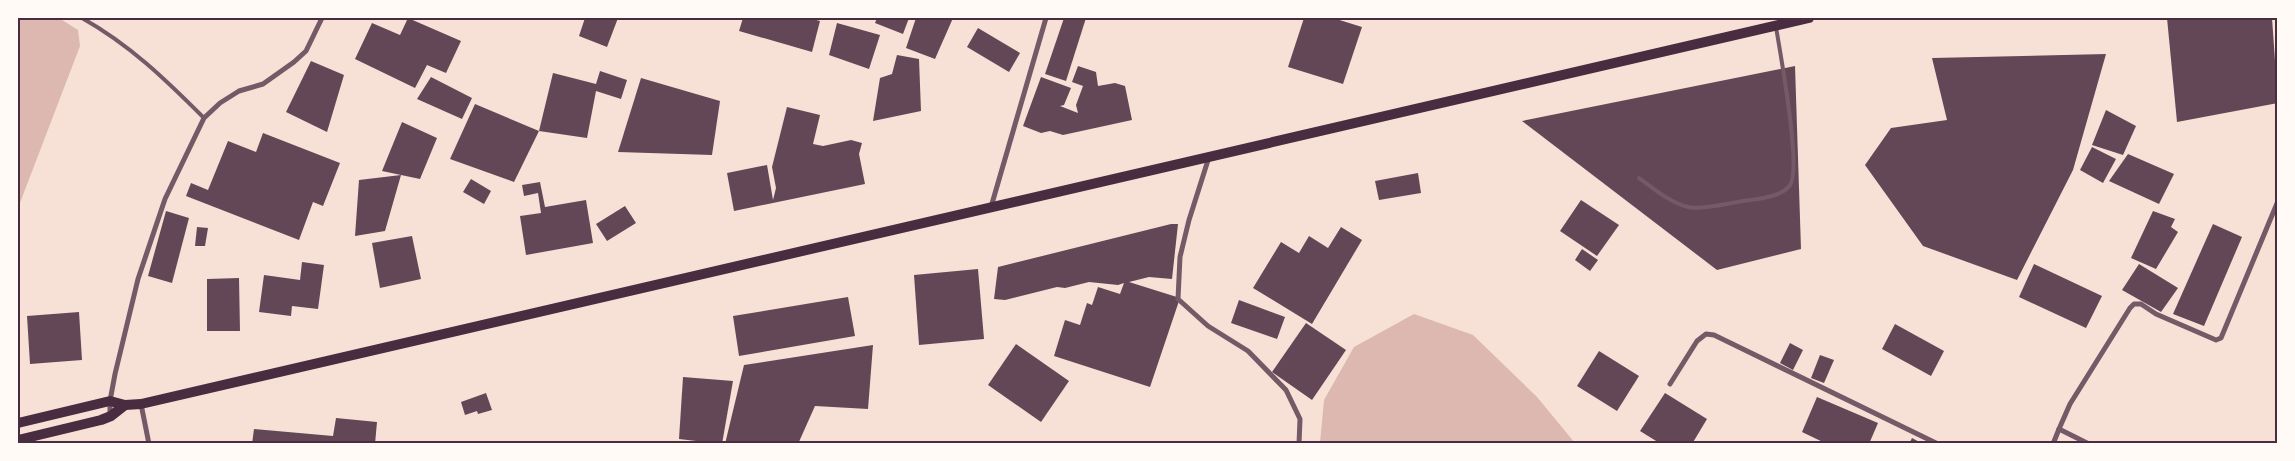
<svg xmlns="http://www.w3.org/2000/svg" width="2295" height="461" viewBox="0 0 2295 461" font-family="'Times New Roman',serif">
  <rect width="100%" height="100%" fill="#f7e1d7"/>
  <!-- water -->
  <g fill="#dcb8b0">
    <path d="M18 18H59L78 30 80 46 18 208Z"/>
    <path d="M1414 314 1473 335 1537 397 1575 443H1320L1324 400 1354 347Z"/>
  </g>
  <!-- building -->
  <g fill="#644757">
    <path d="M408 18 461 41 446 73 427 65 415 88 355 59 372 23 400 35Z"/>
    <path d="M585 18H618L607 47 579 36Z"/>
    <path d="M743 18H809L820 21 812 52 739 31Z"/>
    <path d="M877 18H909L903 34 875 23Z"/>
    <path d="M916 18H953L935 59 906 48Z"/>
    <path d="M1064 18H1086L1066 81 1045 74Z"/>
    <path d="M1304 18H1333L1362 27 1343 84 1288 67Z"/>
    <path d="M2167 18H2272L2278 103 2177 122Z"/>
    <path d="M837 23 880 35 869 69 829 55Z"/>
    <path d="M978 28 1020 53 1009 72 967 47Z"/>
    <path d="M2106 54 2073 170 2017 280 1923 246 1865 165 1891 128 1947 120 1932 58Z"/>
    <path d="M897 55 919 59 921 111 873 121 880 78 892 74Z"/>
    <path d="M311 61 344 75 327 132 286 112Z"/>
    <path d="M1078 66 1096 72 1098 86 1115 83 1125 86 1132 120 1063 135 1050 131 1041 133 1023 126 1041 77 1071 88 1064 105 1060 106 1078 113 1076 105 1083 86 1072 82Z"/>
    <path d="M1795 66 1801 249 1717 270 1522 121Z"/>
    <path d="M600 71 627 80 621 99 596 91 587 138 539 131 553 73 596 84Z"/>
    <path d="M431 77 472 98 462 119 417 99Z"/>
    <path d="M641 78 720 101 712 155 618 152Z"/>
    <path d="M475 104 539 131 514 182 450 159Z"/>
    <path d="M787 107 820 115 813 144 823 146 851 140 862 143 859 154 865 184 734 211 727 173 767 165 773 200 776 188 772 167Z"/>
    <path d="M2106 110 2136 126 2123 155 2092 145Z"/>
    <path d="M402 122 437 138 420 179 401 175 385 231 355 236 359 180 401 175 382 171Z"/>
    <path d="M263 133 340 163 323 206 313 202 299 240 186 196 191 183 208 190 228 141 256 152Z"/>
    <path d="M2092 147 2116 159 2103 183 2080 170Z"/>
    <path d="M2128 154 2174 174 2159 204 2109 181Z"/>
    <path d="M1418 173 1421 193 1379 200 1375 181Z"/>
    <path d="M471 179 491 191 484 204 463 192Z"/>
    <path d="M540 182 545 207 586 200 593 243 526 255 520 216 541 213 538 193 524 196 522 185Z"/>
    <path d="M1581 200 1619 225 1597 256 1560 231Z"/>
    <path d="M625 206 636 223 607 241 596 224Z"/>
    <path d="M166 211 189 218 172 283 148 276Z"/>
    <path d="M2153 211 2175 219 2171 227 2178 232 2156 269 2131 258Z"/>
    <path d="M1171 224H1178L1172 279 1149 277 1129 282 1180 298 1150 387 1054 356 1065 320 1080 325 1087 303 1092 305 1098 287 1120 294 1124 283 1118 285 1089 282 1065 288 1057 287 1005 300 994 299 998 267Z"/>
    <path d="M2213 224 2242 237 2204 326 2173 314Z"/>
    <path d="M197 227 208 228 205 246H195Z"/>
    <path d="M1341 227 1362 240 1312 324 1253 288 1281 242 1299 253 1309 236 1328 248Z"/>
    <path d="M412 236 421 279 380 288 372 243Z"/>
    <path d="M1582 249 1598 260 1590 271 1575 260Z"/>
    <path d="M302 262 324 265 318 309 292 306 291 316 259 312 264 275 300 280Z"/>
    <path d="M2034 264 2102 296 2086 328 2019 297Z"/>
    <path d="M2139 264 2178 288 2161 312 2122 290Z"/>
    <path d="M978 269 984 339 919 345 914 275Z"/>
    <path d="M239 278 240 331H207V279Z"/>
    <path d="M848 297 855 336 739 356 733 316Z"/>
    <path d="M1239 300 1285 317 1277 339 1231 323Z"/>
    <path d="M79 312 82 360 30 364 27 316Z"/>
    <path d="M1306 323 1346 350 1312 400 1272 372Z"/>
    <path d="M1895 324 1944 351 1931 376 1882 349Z"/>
    <path d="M1790 343 1803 350 1793 370 1780 363Z"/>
    <path d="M1016 344 1069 381 1041 422 988 385Z"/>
    <path d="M873 345 868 409 815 406 798 444H725L744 365Z"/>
    <path d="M1599 351 1639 376 1617 411 1577 386Z"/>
    <path d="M1820 355 1834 360 1824 383 1811 378Z"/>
    <path d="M683 377 733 381 722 444 679 439Z"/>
    <path d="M486 393 492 410 478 414 477 411 465 415 461 402Z"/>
    <path d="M1665 393 1707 419 1692 444H1661L1640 431Z"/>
    <path d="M1817 397 1878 423 1869 444H1827L1802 432Z"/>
    <path d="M336 418 377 422 375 444H252L254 429 333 436Z"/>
    <path d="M1912 438 1923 444H1909Z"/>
  </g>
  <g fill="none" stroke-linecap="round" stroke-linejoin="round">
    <!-- service -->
    <g stroke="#755966" stroke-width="4">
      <path d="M82 18C130 45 165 79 204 118"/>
      <path d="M1639 178C1654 189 1669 202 1688 207 1699 210 1725 204 1737 202 1752 199 1780 199 1790 185 1802 169 1780 52 1776 27"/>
    </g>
    <!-- minor -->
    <g stroke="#755966" stroke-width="5">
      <path d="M1209 157 1189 220 1180 257 1178 299 1208 326 1248 351 1286 390 1300 419 1299 444"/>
      <path d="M991 207 1046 18"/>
      <path d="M1670 384 1697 341 1706 334 1714 335 1938 444"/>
      <path d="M141 404 149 444"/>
      <path d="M110 415V401L115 374 138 279 165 199 204 118 220 103 239 91 263 84 294 62 306 51 322 18"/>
      <path d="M2053 444 2059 429"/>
      <path d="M2089 444 2059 429 2070 404 2130 308 2134 304H2141L2156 314 2216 340 2221 338 2278 201"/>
    </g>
    <!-- secondary -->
    <g stroke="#4a2c40" stroke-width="10">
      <path d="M18 423 110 401 125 405 141 404 1809 18"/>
      <path d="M18 440 101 420 111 416 125 405"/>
    </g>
  </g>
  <!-- border -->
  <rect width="2295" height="461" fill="none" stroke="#fffaf5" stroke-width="38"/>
  <rect x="19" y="19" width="2257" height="423" fill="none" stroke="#4a2c40" stroke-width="2"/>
</svg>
